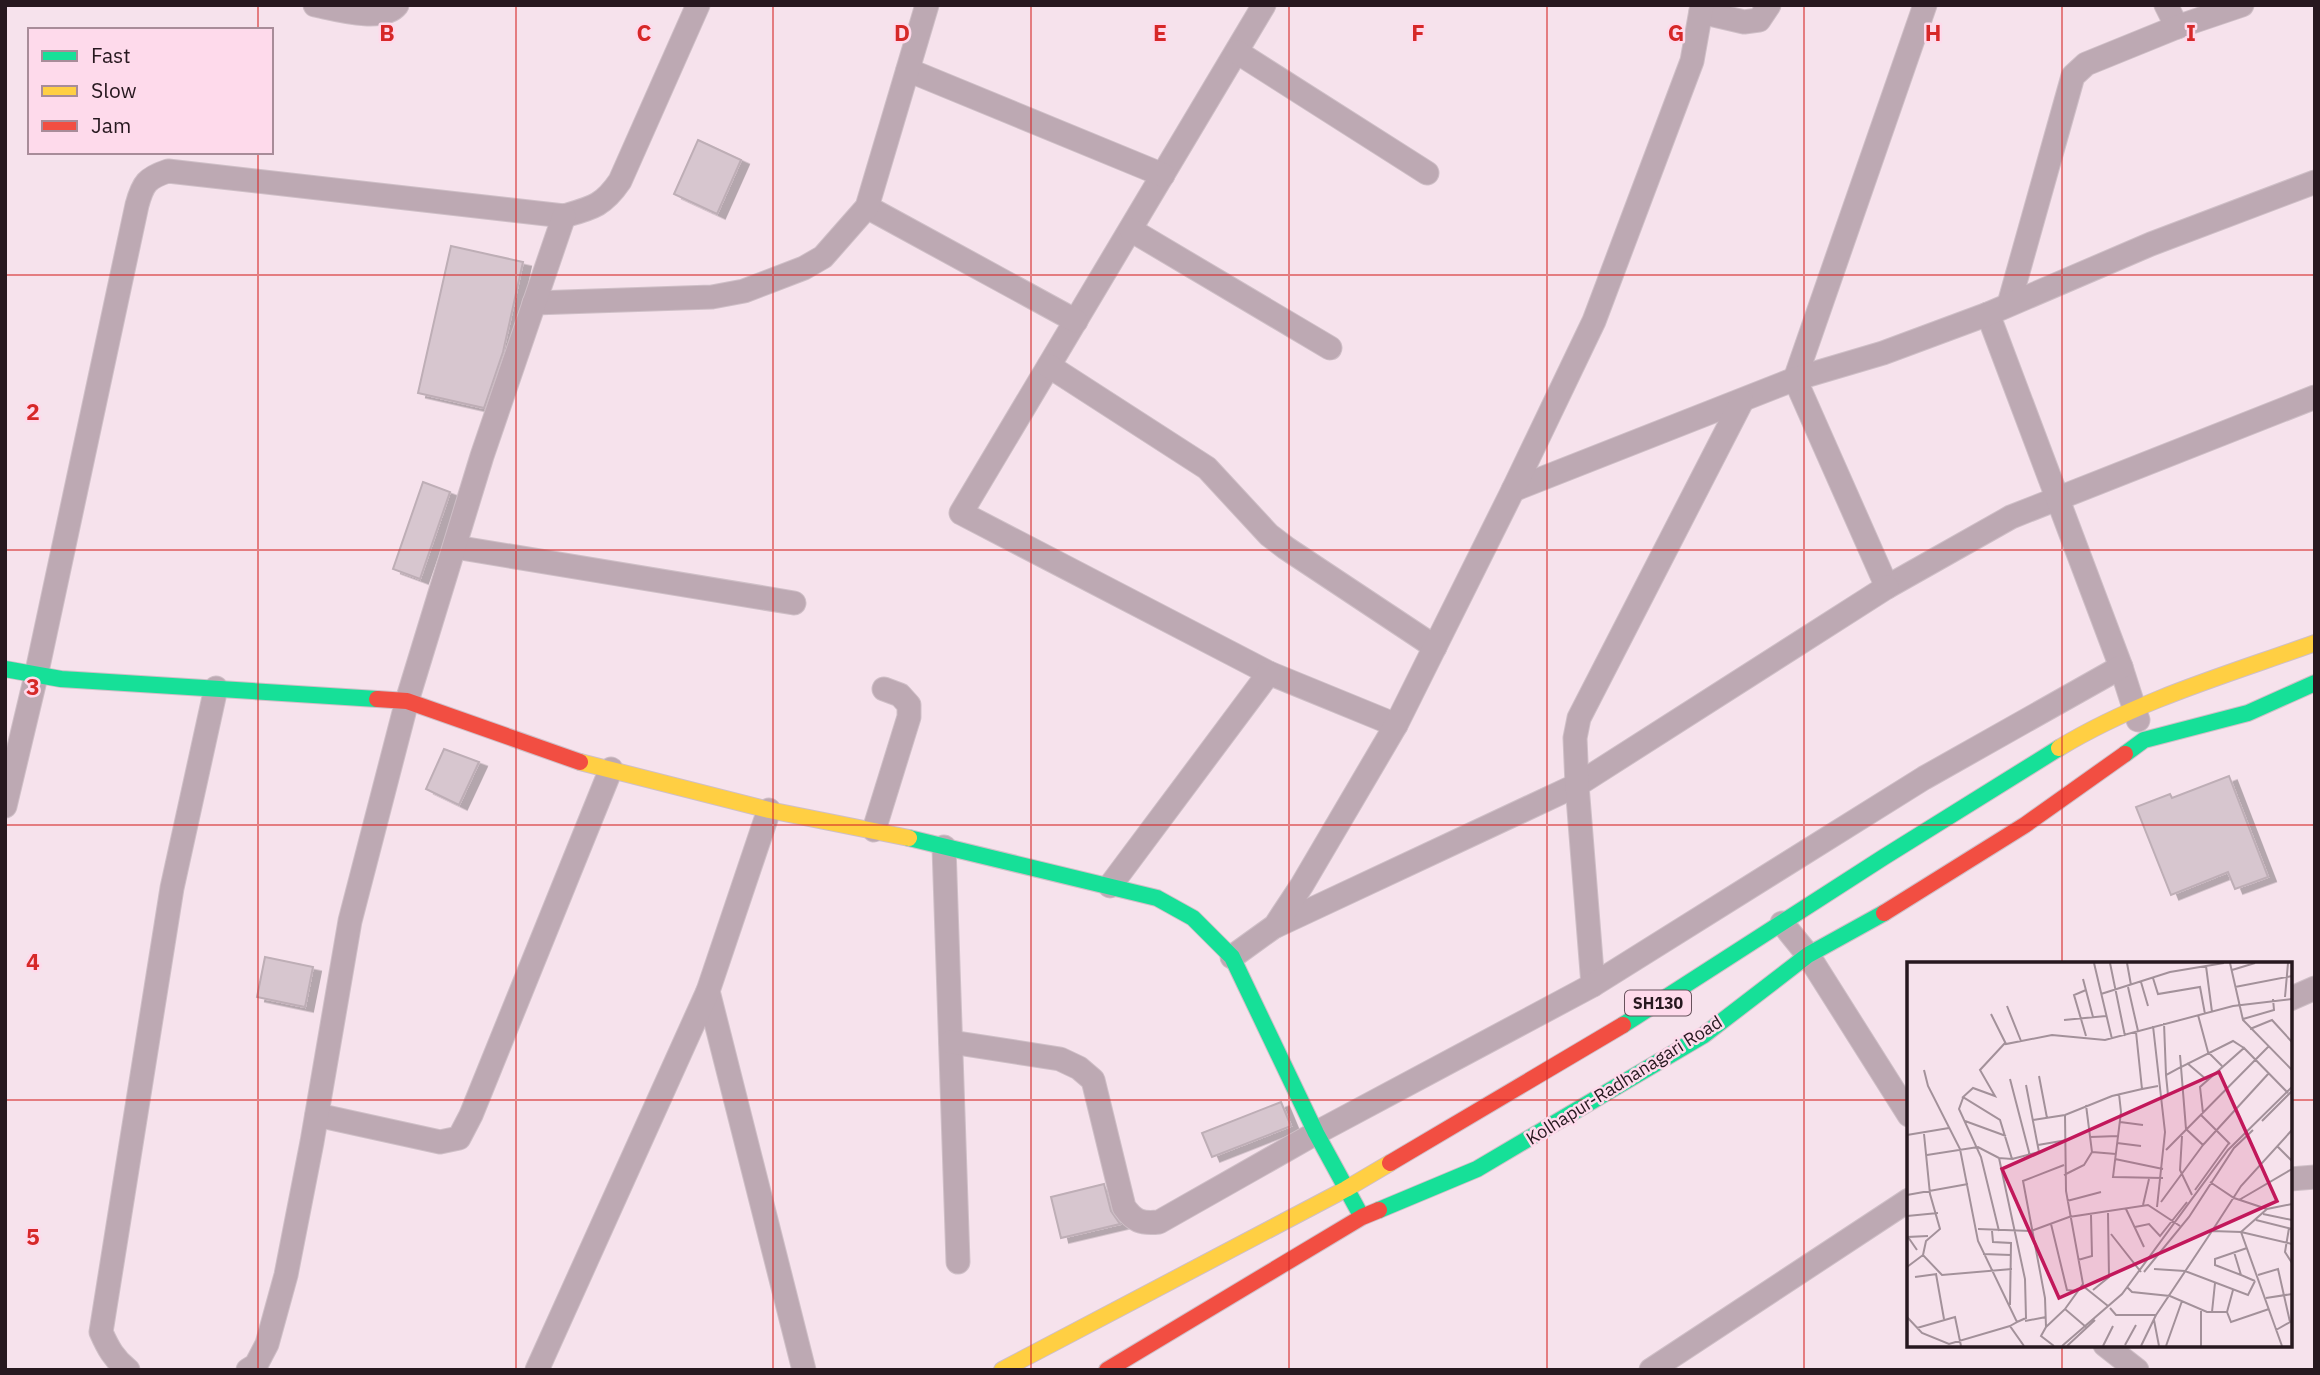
<svg xmlns="http://www.w3.org/2000/svg" width="2320" height="1375" viewBox="0 0 2320 1375" font-family="'IBM Plex Sans',sans-serif">
  <defs>
    <filter id="shadow"><feDropShadow dx="8" dy="4.5" stdDeviation="0" flood-color="#0004"/></filter>
  </defs>
  <rect width="100%" height="100%" fill="#f6e2ec"/>
  <!-- building -->
  <g fill="#d7c6cf" stroke="#beaeb6" stroke-width="2" filter="url(#shadow)">
    <path d="M698 140 741 160 717 214 674 194Z"/>
    <path d="M451 246 523 262 503 352 484 408 418 393Z"/>
    <path d="M423 482 450 492 420 579 393 569Z"/>
    <path d="M444 749 479 762 459 805 426 789Z"/>
    <path d="M2229 776 2268 877 2235 889 2228 872 2171 895 2136 807 2170 794 2172 798Z"/>
    <path d="M265 957 313 967 305 1007 257 997Z"/>
    <path d="M1281 1102 1291 1126 1212 1157 1202 1133Z"/>
    <path d="M1104 1184 1111 1211 1120 1224 1061 1238 1051 1197Z"/>
  </g>
  <g fill="none" stroke-linecap="round" stroke-linejoin="round">
    <defs>
      <g id="street">
        <path d="M315 5C335 9 383 23 397 5"/>
        <path d="M1264 5 961 513 1269 673 1396 725"/>
        <path d="M1925 5 1795 379 1887 587 2011 517 2315 397"/>
        <path d="M2166 5 2177 27"/>
        <path d="M1701 12 1744 22 1759 20 1769 5"/>
        <path d="M1237 52 1427 173"/>
        <path d="M908 70 1163 175"/>
        <path d="M867 207 1076 321"/>
        <path d="M1131 230 1330 348"/>
        <path d="M534 303 712 297 744 291 804 268 823 257 867 207 927 5"/>
        <path d="M2009 304 2073 76 2086 64 2177 27 2242 5"/>
        <path d="M1988 314 2121 667 2138 720"/>
        <path d="M1049 366 1207 468 1269 535 1286 548 1435 647"/>
        <path d="M1513 490 1795 379 1883 353 1988 314 2151 244 2315 182"/>
        <path d="M455 547 794 603"/>
        <path d="M5 806 36 676 137 205C143 183 147 178 168 171L564 216C592 208 603 206 620 181L698 5"/>
        <path d="M874 830 909 717V705L900 695 884 689"/>
        <path d="M944 847 958 1262"/>
        <path d="M1110 886 1269 673"/>
        <path d="M1782 923 1808 955 1909 1115"/>
        <path d="M1276 926 1577 785 1887 587"/>
        <path d="M1232 957 1275 926 1302 885 1396 725 1513 490 1594 321 1692 61 1702 5"/>
        <path d="M1593 985 1577 785 1575 738 1579 718 1742 401"/>
        <path d="M708 991 804 1370"/>
        <path d="M2290 999 2315 988"/>
        <path d="M951 1042 1060 1059 1079 1068 1093 1080 1124 1207C1134 1221 1141 1224 1159 1222L1316 1133 1593 985 1924 778 2121 667"/>
        <path d="M317 1115 440 1142 459 1138 471 1115 611 769"/>
        <path d="M2290 1179 2315 1177"/>
        <path d="M2105 1345 2137 1370"/>
        <path d="M128 1370C114 1359 108 1348 101 1332L172 888 216 688"/>
        <path d="M248 1370 256 1365 267 1344 286 1275 312 1142 350 921 407 701 482 456 564 216"/>
        <path d="M537 1370 708 991 769 810"/>
        <path d="M1651 1370 1909 1200"/>
      </g>
      <g id="fast">
        <path d="M5 669 61 679 377 699"/>
        <path d="M2125 754 2144 740 2248 713 2315 683"/>
        <path d="M909 838 1157 898 1193 918 1232 957 1316 1133 1358 1210"/>
        <path d="M1623 1025 1884 857 2059 748"/>
        <path d="M1379 1210 1477 1169 1704 1035 1808 955 1884 913"/>
      </g>
      <g id="slow">
        <path d="M2059 748C2138 700 2229 674 2315 643"/>
        <path d="M580 762 769 810 909 838"/>
        <path d="M1002 1370 1346 1189 1390 1163"/>
      </g>
      <g id="jam">
        <path d="M377 699 407 701 580 762"/>
        <path d="M1884 913 2025 825 2125 754"/>
        <path d="M1390 1163 1623 1025"/>
        <path d="M1107 1370 1362 1217 1379 1210"/>
      </g>
    </defs>
    <!-- street casing -->
    <use href="#street" stroke="#cfbfc7" stroke-width="25"/>
    <!-- fast casing -->
    <use href="#fast" stroke="#cfbfc7" stroke-width="18"/>
    <!-- slow casing -->
    <use href="#slow" stroke="#cfbfc7" stroke-width="18"/>
    <!-- jam casing -->
    <use href="#jam" stroke="#cfbfc7" stroke-width="18"/>
    <!-- street -->
    <use href="#street" stroke="#bda9b3" stroke-width="23"/>
    <!-- fast -->
    <use href="#fast" stroke="#16e098" stroke-width="16"/>
    <!-- slow -->
    <use href="#slow" stroke="#ffcf43" stroke-width="16"/>
    <!-- jam -->
    <use href="#jam" stroke="#f24e42" stroke-width="16"/>
  </g>
  <!-- grid -->
  <path fill="none" stroke="#d62828" stroke-width="2" stroke-opacity="0.55" d="M258 5V30M516 5V1370M773 5V1370M1031 5V1370M1289 5V1370M1547 5V1370M1804 5V1370M2062 5V964M258 152V1370M5 275H2315M5 550H2315M5 825H2315M5 1100H1909M2290 1100H2315M2062 1345V1370"/>
  <g text-anchor="middle" dominant-baseline="central" stroke-width="5" stroke-linejoin="round" paint-order="stroke">
    <!-- shield labels -->
    <rect fill="#fedaeb" stroke="#68525c" stroke-width="2" x="1625" y="990.5" width="66" height="25" rx="5"/>
    <g font-size="16" font-weight="bold" fill="#27181f">
      <text x="1658" y="1003">SH130</text>
    </g>
    <!-- street labels -->
    <g font-size="18" fill="#27181f" stroke="#fedaeb">
      <text transform="translate(1624 1080) rotate(-32)">Kolhapur-Radhanagari Road</text>
    </g>
  </g>
  <!-- overview -->
  <g transform="translate(1907 962)">
    <rect width="385" height="385" fill="#f6e2ec"/>
    <path fill="none" stroke="#a3919a" stroke-width="2" d="M187 1 205 77M203 1 218 74M220 1 224 23M323 1 336 58 385 108M299 4 305 50M325 8 348 1M246 16 251 32 293 25 298 52M176 17 186 55M234 20 241 44M221 25 231 69M328 25 385 14M194 32 263 10 317 1M378 35 381 1M100 44 114 79M84 52 99 82 145 73 198 78 326 44 385 37M291 53 301 90 315 104M336 57 367 48 366 37M157 58 199 54M257 61 259 113M246 64 258 170 250 245M343 67 365 58 385 80M229 70 235 127 251 124M179 74 167 33 179 28M98 81 73 108 88 134 66 126 56 135 93 158 105 197 92 196 118 317 119 356 110 360M337 86 326 79 274 105 279 167 296 183 362 111M280 101 300 118M17 108 21 124 53 187 71 279 110 360 103 364 117 384M132 114 140 156M103 117 123 194M212 132 214 150 206 215 256 216M56 136 52 147 74 195 92 269M255 137 261 133 259 113 274 105 273 93M296 151 293 125 337 86 381 131M294 153 323 182M126 158 158 153 205 134 235 127M58 159 99 174M355 159 385 129M213 160 236 163M0 173 42 166M275 174 273 208 285 233M183 175 211 174M210 181 234 184M131 183 160 178M370 184 385 199M259 188 362 84M185 190 209 192M20 193 71 185 92 196M105 197 132 190 119 123M208 197 256 207M157 213 177 203 185 190 179 143M303 220 327 236 360 247M288 228 322 181M0 233 61 222M332 238 385 207M160 239 194 230M254 240 296 183M236 243 242 217M219 247 237 285M356 252 385 258M0 254 31 251M349 258 385 267M144 262 160 328 170 329M228 265 242 262 253 274 280 240M382 266 378 290 385 301M71 267 124 269 162 255 241 243 273 264M85 269 86 280 104 281 103 343M305 269 334 224 385 168M334 270 360 247 385 242M334 270 385 282M204 272 234 310M10 288 1 275 21 274M327 290 334 313 348 319M76 292 104 293M16 293 19 279 33 267 23 232 17 172M171 298 185 294 184 253M0 305 16 293 35 313 105 307M247 307 278 309 341 333 348 319M237 310 282 255 327 186 346 168M29 312 37 357M334 313 308 303V297L340 286M351 313 371 307 383 360 369 368M8 315 30 312M176 324 201 344M220 325 225 330 263 334 300 350H320M186 328 202 315 201 251M326 328 320 350 324 360 362 347M359 336 385 332M203 346 209 353H249L305 269 334 270 375 384M158 347 176 322 159 229 158 153M294 349V384M305 350 308 321M0 355 15 371 42 382 103 364M247 358 252 384M118 359 139 355M139 365 158 347 179 365M10 366 48 355 54 384M218 383 229 363M147 384 134 374 139 365 138 336 116 219 157 203M155 384 215 332 321 188 385 125M160 384 188 358M196 384 206 364M234 384 249 353M259 384 275 339"/>
    <path fill="#c2185b" fill-opacity="0.15" stroke="#c2185b" stroke-width="3.5" d="M312 110 370 239 152 336 95 207Z"/>
    <rect width="385" height="385" fill="none" stroke="#27181f" stroke-width="3.5"/>
  </g>
  <g font-size="23" text-anchor="middle" font-weight="bold" fill="#d62828" stroke="#fedaeb" stroke-width="5" stroke-linejoin="round" paint-order="stroke">
    <text x="387" y="41">B</text>
    <text x="644" y="41">C</text>
    <text x="902" y="41">D</text>
    <text x="1160" y="41">E</text>
    <text x="1418" y="41">F</text>
    <text x="1676" y="41">G</text>
    <text x="1933" y="41">H</text>
    <text x="2191" y="41">I</text>
    <text x="33" y="420">2</text>
    <text x="33" y="695">3</text>
    <text x="33" y="970">4</text>
    <text x="33" y="1245">5</text>
  </g>
  <!-- border -->
  <rect width="2320" height="1375" fill="none" stroke="#27181f" stroke-width="14"/>
  <!-- legend -->
  <rect x="28" y="28" width="245" height="126" fill="#fedaeb" stroke="#a88c99" stroke-width="2"/>
  <rect x="42" y="51" width="35" height="10" fill="#16e098" stroke="#a88c99" stroke-width="2"/>
  <text x="91" y="63" font-size="21" fill="#27181f">Fast</text>
  <rect x="42" y="86" width="35" height="10" fill="#ffcf43" stroke="#a88c99" stroke-width="2"/>
  <text x="91" y="98" font-size="21" fill="#27181f">Slow</text>
  <rect x="42" y="121" width="35" height="10" fill="#f24e42" stroke="#a88c99" stroke-width="2"/>
  <text x="91" y="133" font-size="21" fill="#27181f">Jam</text>
</svg>
